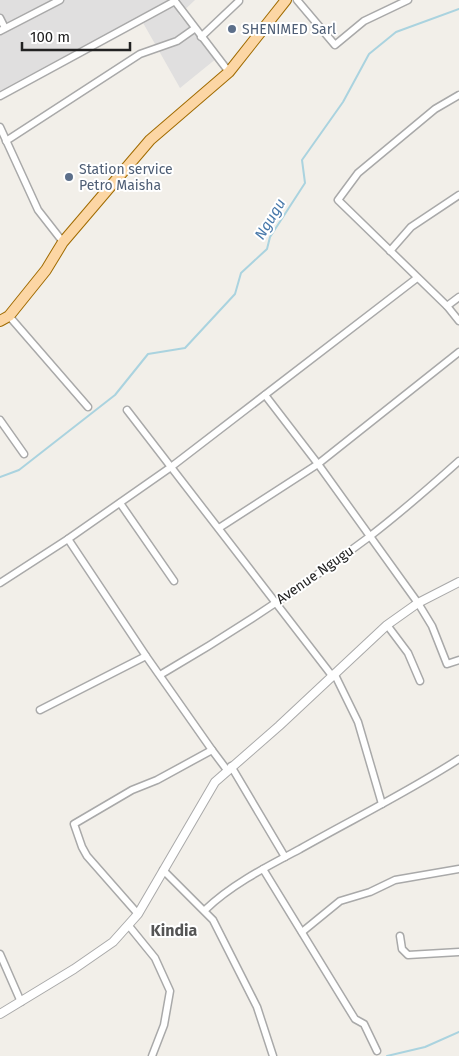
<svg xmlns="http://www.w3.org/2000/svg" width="459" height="1056" viewBox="0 0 459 1056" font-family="'Fira Sans',sans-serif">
  <rect width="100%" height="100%" fill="#f2efe9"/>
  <!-- residential -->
  <path fill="#e0dfdf" d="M0 0H195L179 15 217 58 180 88 142 21 0 96Z"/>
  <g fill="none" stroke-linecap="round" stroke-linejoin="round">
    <!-- stream -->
    <g stroke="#aad3df" stroke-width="2">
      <path d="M0 477 19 470 115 395 148 354 185 348 235 294 241 273 267 249 270 237 305 183 302 160 343 102 369 54 396 32 459 9"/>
      <path d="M387 1056 425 1047 459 1032"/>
    </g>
    <defs>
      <g id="minor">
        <path d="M174 0 229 72"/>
        <path d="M297 0 335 45 364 21 408 0"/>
        <path d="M0 18 5 28"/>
        <path d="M0 31 60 0"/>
        <path d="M201 37 239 1"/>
        <path d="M459 95 435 109 358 173 338 200 447 306 459 321"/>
        <path d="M0 96 175 1"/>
        <path d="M0 127 38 210 63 242"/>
        <path d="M6 141 140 54 177 41 194 29"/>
        <path d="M390 251 411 227 459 195"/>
        <path d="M447 306 459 297"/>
        <path d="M9 316 88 407"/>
        <path d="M265 395 318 464 418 603 432 626 447 664 459 660"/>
        <path d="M127 410 333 677"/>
        <path d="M0 420 24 454"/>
        <path d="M120 503 174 581"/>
        <path d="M219 528 318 464 459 352"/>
        <path d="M68 539 146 656 212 750 227 770"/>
        <path d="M0 583 68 539 171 467 417 278"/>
        <path d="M387 625 408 653 420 681"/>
        <path d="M160 675C232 633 302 587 369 537 400 513 430 487 459 461"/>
        <path d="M335 675 358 722 382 804"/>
        <path d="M40 710 146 656"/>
        <path d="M231 766 285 857"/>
        <path d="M263 869 355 1019 364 1024 377 1051"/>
        <path d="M163 870 213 920 257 1007 273 1056"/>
        <path d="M205 910C232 884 268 866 300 849 353 819 408 792 459 759"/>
        <path d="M138 914 87 856 82 847 74 824 132 790 157 780 212 750"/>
        <path d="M129 926 155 958 170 991 164 1025 152 1056"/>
        <path d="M302 932 340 901 370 892 395 880 459 869"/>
        <path d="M400 936 402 949 408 955 459 952"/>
        <path d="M0 954 21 1002"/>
      </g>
      <path id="tertiary" d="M0 1014 74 969 113 942 138 914 215 782 279 726 387 625 418 603 459 582"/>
      <path id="primary" d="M0 321 9 316 46 270 63 242 150 140 229 72 286 0"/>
    </defs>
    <!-- minor casing -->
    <use href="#minor" stroke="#a9a9a9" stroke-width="9"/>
    <!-- tertiary casing -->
    <use href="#tertiary" stroke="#a9a9a9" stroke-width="10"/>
    <!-- primary casing -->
    <use href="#primary" stroke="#a06b00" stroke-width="12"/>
    <!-- minor -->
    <use href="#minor" stroke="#fff" stroke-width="6"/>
    <!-- tertiary -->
    <use href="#tertiary" stroke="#fff" stroke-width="8"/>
    <!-- primary -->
    <use href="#primary" stroke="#fcd6a4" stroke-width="10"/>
  </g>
  <!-- markers -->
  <g fill="#5c6f8a" stroke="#fff" stroke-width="2">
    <circle cx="232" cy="29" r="5"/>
    <circle cx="69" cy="177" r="5"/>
  </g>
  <g text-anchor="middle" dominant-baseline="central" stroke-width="4" stroke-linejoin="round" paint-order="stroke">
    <!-- service labels -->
    <g font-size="14" fill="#4e5e75" stroke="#fff" text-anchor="start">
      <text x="242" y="29">SHENIMED Sarl</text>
      <text x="79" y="169">Station service<tspan x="79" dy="16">Petro Maisha</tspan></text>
    </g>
    <!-- street labels -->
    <g font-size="14" fill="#222" stroke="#fff">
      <text transform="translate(315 575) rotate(-35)">Avenue Ngugu</text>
    </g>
    <!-- water labels -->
    <g font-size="15" font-style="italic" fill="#4a7aab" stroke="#fff">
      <text transform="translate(270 219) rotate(-59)">Ngugu</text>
    </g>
    <!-- quarter labels -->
    <g font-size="16" font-weight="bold" fill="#555" stroke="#fff">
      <text x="174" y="930">Kindia</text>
    </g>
  </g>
  <!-- scale -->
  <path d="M22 42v8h108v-8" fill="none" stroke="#222222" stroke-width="2.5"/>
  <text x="30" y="42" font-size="15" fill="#222222" stroke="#ffffff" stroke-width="4" paint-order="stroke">100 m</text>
</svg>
